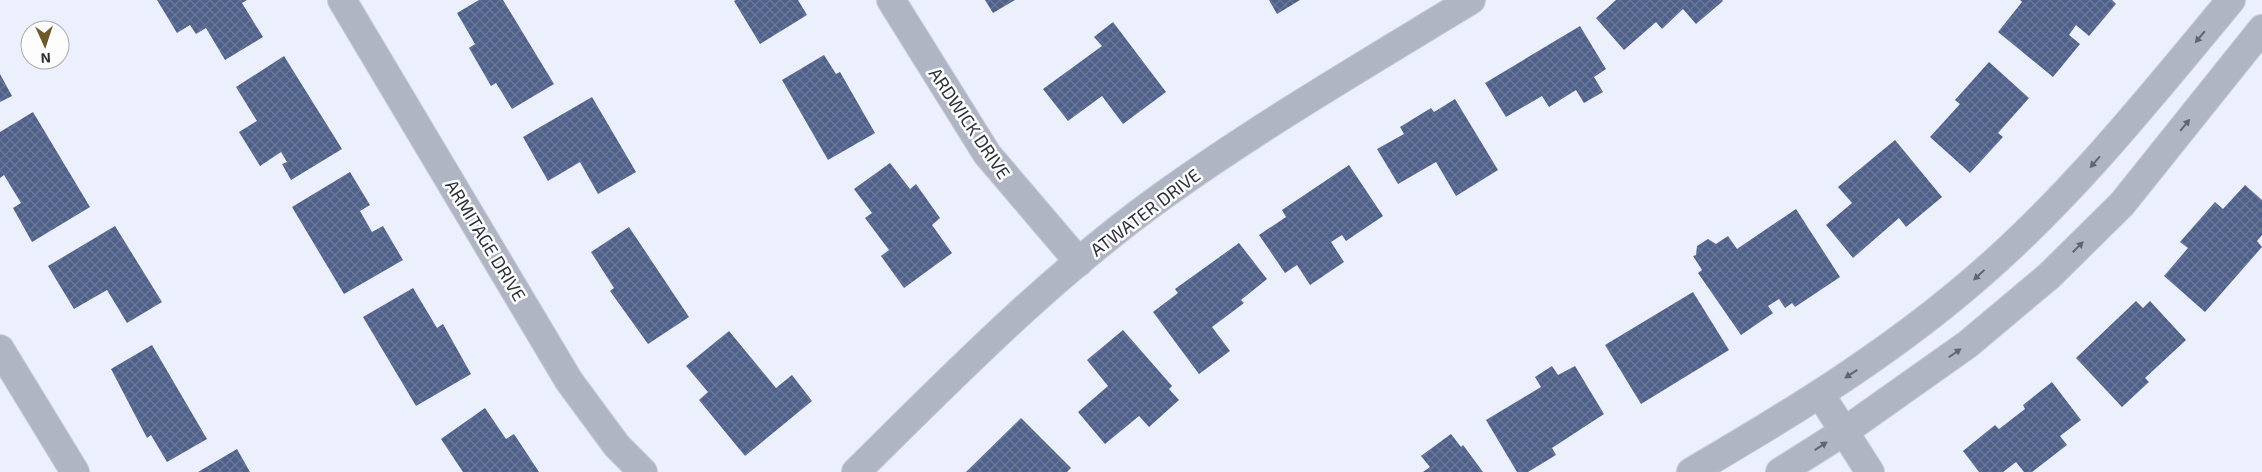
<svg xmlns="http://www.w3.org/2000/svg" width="2262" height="472" viewBox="0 0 2262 472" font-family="'Exo 2',sans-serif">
  <defs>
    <pattern id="building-cross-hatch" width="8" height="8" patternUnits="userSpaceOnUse" patternTransform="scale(1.25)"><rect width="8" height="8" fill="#4f608a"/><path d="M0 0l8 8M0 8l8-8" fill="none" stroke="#6b7898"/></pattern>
  </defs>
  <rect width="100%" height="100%" fill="#ebf0fc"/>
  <!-- building -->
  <g fill="url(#building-cross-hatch)">
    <path d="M157 0H247L242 3 263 37 225 60 206 28 196 34 190 25 177 33Z"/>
    <path d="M479 0H503L554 84 512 109 496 83 491 86 469 48 475 44 457 13Z"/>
    <path d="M736 0H798L807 15 760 44 734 1Z"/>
    <path d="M985 0H1015L993 13Z"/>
    <path d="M1269 0H1300L1277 14Z"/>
    <path d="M1616 0H1722L1723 1 1696 24 1683 9 1662 29 1656 22 1624 50 1596 18Z"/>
    <path d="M2020 0H2112L2116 4 2089 36 2076 25 2069 35 2080 44 2053 77 1998 32 2022 2Z"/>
    <path d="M1113 22 1166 92 1123 124 1102 96 1068 121 1043 89 1102 46 1094 37Z"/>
    <path d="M1580 26 1606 69 1594 77 1603 92 1584 103 1576 90 1549 107 1542 96 1506 117 1485 83Z"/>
    <path d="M824 55 836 74 840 72 875 133 828 160 782 80Z"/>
    <path d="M284 56 342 149 291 180 282 164 287 162 281 152 260 166 239 132 257 121 236 87Z"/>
    <path d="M1989 62 2029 98 1998 133 2003 137 1970 173 1930 137 1960 104 1955 100Z"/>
    <path d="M0 74 12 96 0 102Z"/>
    <path d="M592 97 636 172 598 194 580 162 548 181 523 137Z"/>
    <path d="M1455 99 1498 170 1456 196 1436 162 1398 184 1377 149 1404 134 1400 127 1431 108 1434 112Z"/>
    <path d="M33 112 90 207 32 242 13 208 21 203 4 175 0 178V132Z"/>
    <path d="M1895 140 1942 197 1906 227 1899 218 1853 258 1826 225 1852 203 1838 187Z"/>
    <path d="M890 163 910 189 916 184 940 218 932 225 952 253 904 288 881 256 889 250 865 218 872 213 854 189Z"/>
    <path d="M1349 165 1383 216 1346 241 1342 235 1331 242 1344 262 1310 285 1297 265 1285 273 1259 235 1286 217 1282 210Z"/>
    <path d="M350 172 370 205 360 211 372 232 383 226 403 260 344 294 292 207Z"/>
    <path d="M2245 185 2262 200V235L2257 241 2262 247 2205 312 2164 276 2188 248 2180 242 2215 202 2223 209Z"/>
    <path d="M1796 209 1840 277 1795 307 1792 303 1785 308 1779 299 1768 306 1773 313 1741 335 1698 273 1702 270 1693 256 1696 255 1697 246 1708 239 1716 244 1728 236 1737 249Z"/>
    <path d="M115 226 162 302 127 323 107 290 74 309 48 266Z"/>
    <path d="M629 227 689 317 648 344 610 291 614 288 591 252Z"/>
    <path d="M1239 243 1267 279 1241 300 1244 303 1212 327 1230 351 1199 374 1153 312 1178 293 1175 289Z"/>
    <path d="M413 288 437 328 443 324 471 374 416 406 363 317Z"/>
    <path d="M1693 292 1729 350 1641 404 1605 345Z"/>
    <path d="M2136 301 2143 308 2150 301 2186 340 2145 378 2149 382 2122 407 2076 358Z"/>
    <path d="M1123 330 1172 386 1169 389 1179 400 1149 427 1139 416 1105 444 1078 412 1108 386 1087 360Z"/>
    <path d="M729 331 776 388 792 375 812 401 745 456 699 400 708 392 686 366Z"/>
    <path d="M152 345 207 439 167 462 151 435 147 438 111 369Z"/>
    <path d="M1552 366 1558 375 1575 366 1604 414 1552 448 1556 455 1528 472H1517L1486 420 1541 387 1535 377Z"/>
    <path d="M2052 382 2081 420 2060 436 2067 445 2032 472H2024L2016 462 2003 472H1979L1963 451 1995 425 1999 429 2025 409 2023 405Z"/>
    <path d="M485 408 506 439 514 434 539 472H463L441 439Z"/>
    <path d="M1021 418 1071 468 1067 472H966Z"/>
    <path d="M1451 434 1461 447 1463 445 1483 472H1423L1430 467 1421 456Z"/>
    <path d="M237 449 250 472H198Z"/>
  </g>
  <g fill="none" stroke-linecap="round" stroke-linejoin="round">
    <defs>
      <g id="street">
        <path d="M342 0 569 381 617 446 643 472"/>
        <path d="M891 0 987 154 1079 262"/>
        <path d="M0 349 75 472"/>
        <path d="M1820 394 1870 472"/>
        <path d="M856 472C953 376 1050 277 1161 197 1260 126 1366 64 1471 0"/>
        <path d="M1691 472C1787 416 1882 358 1967 286 2067 202 2148 100 2231 0"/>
        <path d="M1780 472 1845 431 1968 344 2049 276 2122 204 2262 29"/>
      </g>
    </defs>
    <!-- street casing -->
    <use href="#street" stroke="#c8cdd9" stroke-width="30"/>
    <!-- street -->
    <use href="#street" stroke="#afb5c2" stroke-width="28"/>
  </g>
  <!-- one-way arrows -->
  <defs><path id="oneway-solid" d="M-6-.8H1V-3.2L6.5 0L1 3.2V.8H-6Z" transform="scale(1.25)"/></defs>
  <g fill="#606571">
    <use href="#oneway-solid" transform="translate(2200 37) rotate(130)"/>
    <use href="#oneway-solid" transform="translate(2185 125) rotate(-51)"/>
    <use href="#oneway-solid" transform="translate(2095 162) rotate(131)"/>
    <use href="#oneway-solid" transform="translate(2078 247) rotate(-45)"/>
    <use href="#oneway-solid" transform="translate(1979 275) rotate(137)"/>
    <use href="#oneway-solid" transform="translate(1955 353) rotate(-35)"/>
    <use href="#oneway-solid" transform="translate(1851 374) rotate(147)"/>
    <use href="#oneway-solid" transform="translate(1821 446) rotate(-33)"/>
  </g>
  <g text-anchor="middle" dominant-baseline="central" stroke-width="5" stroke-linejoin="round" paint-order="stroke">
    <!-- street labels -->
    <g font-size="18" fill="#2b2f3b" stroke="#fdfdfd">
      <text transform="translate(970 123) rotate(56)">ARDWICK DRIVE</text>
      <text transform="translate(1145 212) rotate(-37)">ATWATER DRIVE</text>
      <text transform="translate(486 240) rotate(59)">ARMITAGE DRIVE</text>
    </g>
  </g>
  <!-- north arrow -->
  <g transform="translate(45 45) rotate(177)"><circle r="24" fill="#fdfdfd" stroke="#a9abaf"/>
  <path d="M0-4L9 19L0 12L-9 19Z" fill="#6e5a29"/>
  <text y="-8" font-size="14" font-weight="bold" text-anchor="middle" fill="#2b2f3b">N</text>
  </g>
</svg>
